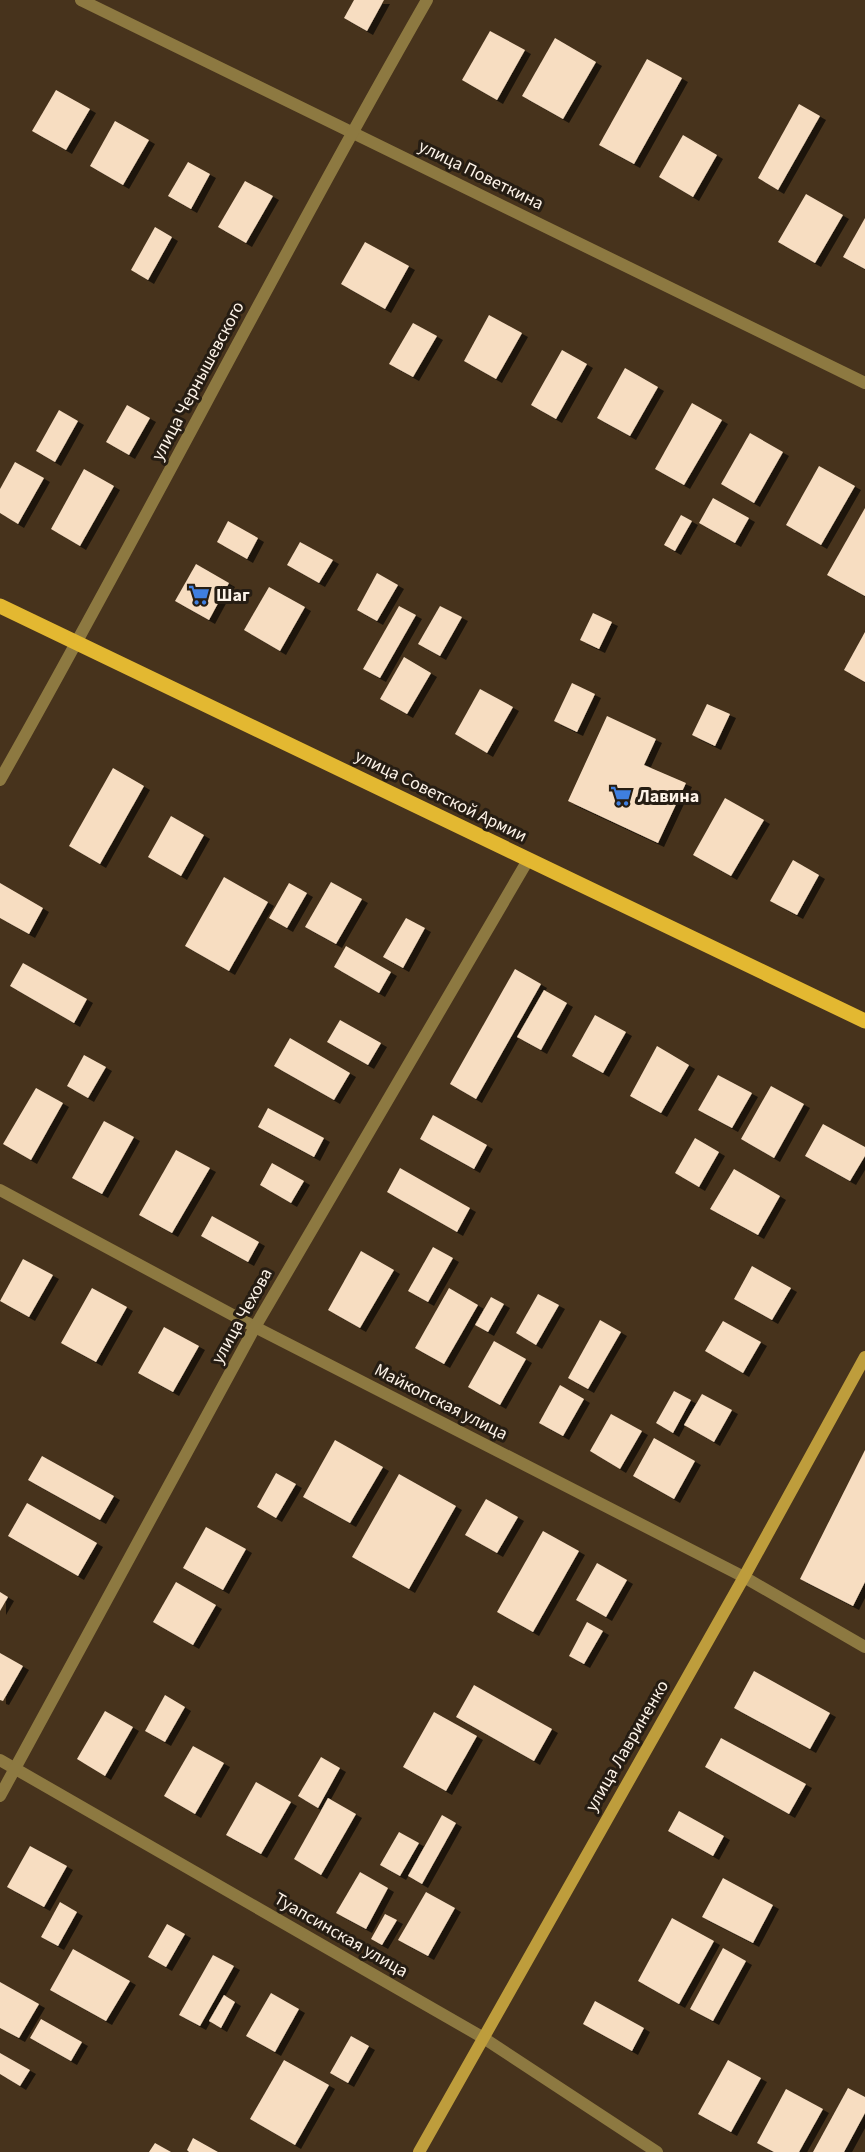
<svg xmlns="http://www.w3.org/2000/svg" width="865" height="2152" viewBox="0 0 865 2152" font-family="'Source Sans 3',sans-serif">
  <defs>
    <filter id="shadow"><feDropShadow dx="6" dy="4" stdDeviation="0" flood-color="#0009"/></filter>
  </defs>
  <rect width="100%" height="100%" fill="#47331c"/>
  <!-- building -->
  <g fill="#f7ddc1" filter="url(#shadow)">
    <path d="M354 0H384L367 31 344 18Z"/>
    <path d="M490 31 525 50 497 100 462 80Z"/>
    <path d="M555 38 596 62 563 119 522 96Z"/>
    <path d="M647 59 682 78 634 164 599 145Z"/>
    <path d="M56 90 90 109 66 150 32 131Z"/>
    <path d="M799 104 820 116 778 190 758 178Z"/>
    <path d="M115 121 149 140 123 185 90 166Z"/>
    <path d="M683 135 717 155 693 197 659 177Z"/>
    <path d="M188 162 210 174 191 209 168 196Z"/>
    <path d="M245 181 273 196 246 243 218 227Z"/>
    <path d="M806 194 843 215 815 263 778 242Z"/>
    <path d="M865 218V269L843 257Z"/>
    <path d="M155 227 172 237 148 280 131 270Z"/>
    <path d="M365 242 409 266 385 309 341 284Z"/>
    <path d="M489 315 522 333 496 379 464 361Z"/>
    <path d="M413 323 437 336 413 377 389 364Z"/>
    <path d="M562 350 587 364 556 419 531 405Z"/>
    <path d="M625 368 658 387 630 436 597 418Z"/>
    <path d="M692 403 722 420 684 485 655 469Z"/>
    <path d="M127 405 150 418 129 455 106 442Z"/>
    <path d="M59 410 78 421 55 462 36 451Z"/>
    <path d="M750 433 783 452 754 503 721 484Z"/>
    <path d="M15 462 44 478 18 524 0 513V489Z"/>
    <path d="M819 466 855 486 821 545 786 525Z"/>
    <path d="M84 469 114 486 80 546 51 529Z"/>
    <path d="M713 498 749 518 735 543 699 523Z"/>
    <path d="M865 508V596L827 575Z"/>
    <path d="M681 515 692 521 675 551 664 545Z"/>
    <path d="M228 521 258 538 247 559 217 542Z"/>
    <path d="M300 542 333 560 319 583 287 565Z"/>
    <path d="M196 564 229 583 209 620 175 601Z"/>
    <path d="M377 573 398 585 377 621 357 610Z"/>
    <path d="M269 587 305 607 280 651 244 630Z"/>
    <path d="M399 606 416 615 380 678 363 669Z"/>
    <path d="M440 606 462 617 440 656 418 644Z"/>
    <path d="M593 613 612 622 599 649 580 640Z"/>
    <path d="M865 632V682L844 670Z"/>
    <path d="M404 657 431 673 407 714 380 699Z"/>
    <path d="M572 683 595 694 577 732 554 721Z"/>
    <path d="M480 689 513 707 487 753 455 734Z"/>
    <path d="M707 704 730 714 715 746 692 735Z"/>
    <path d="M607 716 656 739 644 765 686 783 658 843 568 801Z"/>
    <path d="M113 768 144 786 100 864 69 846Z"/>
    <path d="M725 798 764 820 731 876 693 855Z"/>
    <path d="M171 816 204 835 181 876 148 857Z"/>
    <path d="M793 860 819 875 797 915 770 901Z"/>
    <path d="M224 877 268 902 229 971 185 946Z"/>
    <path d="M331 882 362 899 336 944 305 927Z"/>
    <path d="M0 883 43 908 29 934 0 918Z"/>
    <path d="M289 883 307 893 287 928 269 918Z"/>
    <path d="M406 918 425 928 403 968 383 957Z"/>
    <path d="M346 946 391 972 379 993 334 967Z"/>
    <path d="M23 963 87 999 74 1023 10 986Z"/>
    <path d="M515 969 541 984 476 1099 450 1084Z"/>
    <path d="M544 990 567 1003 541 1050 517 1037Z"/>
    <path d="M595 1015 626 1032 603 1073 572 1056Z"/>
    <path d="M340 1020 381 1043 368 1065 327 1042Z"/>
    <path d="M290 1038 350 1073 334 1100 274 1066Z"/>
    <path d="M657 1046 689 1065 661 1113 630 1096Z"/>
    <path d="M84 1055 106 1067 88 1098 67 1086Z"/>
    <path d="M718 1075 752 1093 732 1128 698 1110Z"/>
    <path d="M771 1086 804 1104 774 1158 741 1139Z"/>
    <path d="M36 1088 63 1103 31 1160 3 1144Z"/>
    <path d="M268 1108 324 1138 314 1157 258 1127Z"/>
    <path d="M433 1115 487 1145 474 1169 420 1139Z"/>
    <path d="M104 1121 134 1137 102 1194 72 1178Z"/>
    <path d="M823 1124 865 1147V1156L850 1181 805 1156Z"/>
    <path d="M695 1138 719 1152 699 1187 675 1173Z"/>
    <path d="M176 1150 210 1168 172 1233 139 1215Z"/>
    <path d="M272 1163 304 1181 291 1203 260 1185Z"/>
    <path d="M400 1168 470 1208 457 1232 387 1192Z"/>
    <path d="M734 1169 780 1196 758 1235 710 1209Z"/>
    <path d="M212 1216 259 1242 248 1262 201 1236Z"/>
    <path d="M433 1247 453 1258 428 1302 408 1291Z"/>
    <path d="M361 1251 394 1270 360 1328 328 1310Z"/>
    <path d="M23 1259 53 1275 29 1317 0 1301Z"/>
    <path d="M752 1266 791 1288 772 1320 734 1299Z"/>
    <path d="M92 1288 127 1307 96 1362 61 1343Z"/>
    <path d="M449 1288 478 1305 444 1364 415 1348Z"/>
    <path d="M538 1294 559 1305 536 1345 516 1333Z"/>
    <path d="M491 1297 504 1304 488 1332 475 1325Z"/>
    <path d="M600 1320 621 1332 588 1389 568 1378Z"/>
    <path d="M723 1321 761 1342 743 1373 705 1351Z"/>
    <path d="M164 1327 199 1346 173 1392 138 1373Z"/>
    <path d="M494 1341 526 1359 500 1405 468 1387Z"/>
    <path d="M560 1385 584 1399 563 1436 539 1423Z"/>
    <path d="M674 1391 691 1400 673 1433 656 1423Z"/>
    <path d="M702 1394 732 1410 714 1442 684 1425Z"/>
    <path d="M611 1414 642 1431 620 1469 590 1451Z"/>
    <path d="M654 1438 695 1461 674 1499 633 1476Z"/>
    <path d="M335 1440 383 1467 350 1523 303 1497Z"/>
    <path d="M865 1450V1582L853 1606 800 1579Z"/>
    <path d="M42 1456 114 1496 100 1520 28 1480Z"/>
    <path d="M276 1473 296 1484 276 1518 257 1507Z"/>
    <path d="M399 1474 456 1506 409 1589 352 1557Z"/>
    <path d="M486 1499 518 1517 497 1553 465 1535Z"/>
    <path d="M27 1503 97 1543 78 1576 8 1536Z"/>
    <path d="M206 1527 246 1549 223 1590 183 1568Z"/>
    <path d="M543 1531 579 1551 533 1632 497 1612Z"/>
    <path d="M597 1563 627 1580 606 1617 576 1600Z"/>
    <path d="M176 1582 216 1605 193 1645 153 1622Z"/>
    <path d="M0 1592 8 1597 0 1611Z"/>
    <path d="M587 1622 603 1631 584 1664 569 1656Z"/>
    <path d="M0 1653 23 1666 3 1701 0 1700Z"/>
    <path d="M754 1671 830 1713 810 1749 734 1708Z"/>
    <path d="M474 1685 552 1729 534 1761 456 1717Z"/>
    <path d="M165 1695 185 1707 165 1742 145 1731Z"/>
    <path d="M105 1711 133 1727 105 1776 77 1759Z"/>
    <path d="M434 1712 477 1736 446 1791 403 1767Z"/>
    <path d="M721 1738 806 1784 789 1814 705 1767Z"/>
    <path d="M193 1746 224 1763 195 1814 164 1796Z"/>
    <path d="M321 1757 340 1768 318 1808 298 1796Z"/>
    <path d="M256 1782 291 1802 261 1854 226 1835Z"/>
    <path d="M328 1798 356 1814 321 1875 294 1859Z"/>
    <path d="M679 1811 724 1836 713 1856 668 1831Z"/>
    <path d="M442 1815 456 1823 422 1884 408 1876Z"/>
    <path d="M399 1832 419 1843 400 1876 380 1865Z"/>
    <path d="M30 1846 67 1866 44 1907 7 1887Z"/>
    <path d="M360 1872 388 1888 366 1929 336 1913Z"/>
    <path d="M723 1878 773 1905 753 1943 702 1917Z"/>
    <path d="M426 1892 455 1908 428 1956 398 1940Z"/>
    <path d="M60 1902 77 1912 58 1946 41 1937Z"/>
    <path d="M385 1914 397 1920 382 1945 371 1939Z"/>
    <path d="M672 1918 714 1941 679 2004 638 1981Z"/>
    <path d="M167 1924 185 1934 166 1967 148 1957Z"/>
    <path d="M723 1948 746 1961 713 2021 690 2009Z"/>
    <path d="M73 1949 130 1981 106 2021 50 1990Z"/>
    <path d="M213 1955 234 1966 200 2026 179 2015Z"/>
    <path d="M0 1982 39 2004 19 2038 0 2028Z"/>
    <path d="M271 1993 299 2009 275 2052 246 2036Z"/>
    <path d="M224 1995 235 2002 221 2028 209 2021Z"/>
    <path d="M595 2001 644 2028 632 2051 583 2024Z"/>
    <path d="M41 2019 82 2042 71 2061 30 2038Z"/>
    <path d="M351 2036 369 2046 348 2083 330 2073Z"/>
    <path d="M0 2053 30 2070 20 2086 0 2074Z"/>
    <path d="M284 2060 329 2085 295 2145 250 2119Z"/>
    <path d="M728 2060 761 2078 731 2132 698 2114Z"/>
    <path d="M848 2088 865 2097V2113L844 2152H813Z"/>
    <path d="M786 2089 823 2109 799 2152H774L757 2143Z"/>
    <path d="M193 2138 218 2152H189L187 2150Z"/>
    <path d="M155 2143 171 2152H149Z"/>
  </g>
  <g fill="none" stroke-linecap="round" stroke-linejoin="round">
    <!-- minor -->
    <g stroke="#8d7941" stroke-width="12">
      <path d="M81 0 865 383"/>
      <path d="M0 780C146 522 280 257 427 0"/>
      <path d="M0 1190 255 1327 744 1577 865 1647"/>
      <path d="M0 1760 482 2037 657 2152"/>
      <path d="M0 1796 255 1327 528 860"/>
    </g>
    <!-- secondary -->
    <path stroke="#be9d3c" stroke-width="12" d="M419 2152 744 1577 865 1357"/>
    <!-- primary -->
    <path stroke="#e3b831" stroke-width="15" d="M0 606 865 1021"/>
  </g>
  <!-- icons -->
  <defs>
    <symbol id="supermarket-bare" viewBox="-9 -9 18 18"><path d="M-6-5.5h2.5l.6 2H6L4.5 2H-2.5L-4.4-4H-6ZM-1.5 3.2a1.3 1.3 0 1 0 .1 0ZM3 3.2a1.3 1.3 0 1 0 .1 0Z" fill="#3f7fe0" stroke="#261d13" stroke-width="2.5" paint-order="stroke"/></symbol>
  </defs>
  <g fill-rule="evenodd">
    <use href="#supermarket-bare" x="184" y="580" width="30" height="30"/>
    <use href="#supermarket-bare" x="606" y="781" width="30" height="30"/>
  </g>
  <g text-anchor="middle" dominant-baseline="central" stroke-width="6" stroke-linejoin="round" paint-order="stroke">
    <!-- street labels -->
    <g font-size="18" fill="#fdf3e8" stroke="#261d13">
      <text transform="translate(481 175) rotate(26)">улица Поветкина</text>
      <text transform="translate(198 381) rotate(-62)">улица Чернышевского</text>
      <text transform="translate(441 796) rotate(26)">улица Советской Армии</text>
      <text transform="translate(242 1316) rotate(-61)">улица Чехова</text>
      <text transform="translate(441 1402) rotate(27)">Майкопская улица</text>
      <text transform="translate(627 1746) rotate(-60)">улица Лавриненко</text>
      <text transform="translate(341 1935) rotate(30)">Туапсинская улица</text>
    </g>
    <!-- poi labels -->
    <g font-size="18" font-weight="bold" fill="#fdf3e8" stroke="#261d13" text-anchor="start">
      <text x="216" y="595">Шаг</text>
      <text x="638" y="796">Лавина</text>
    </g>
  </g>
</svg>
